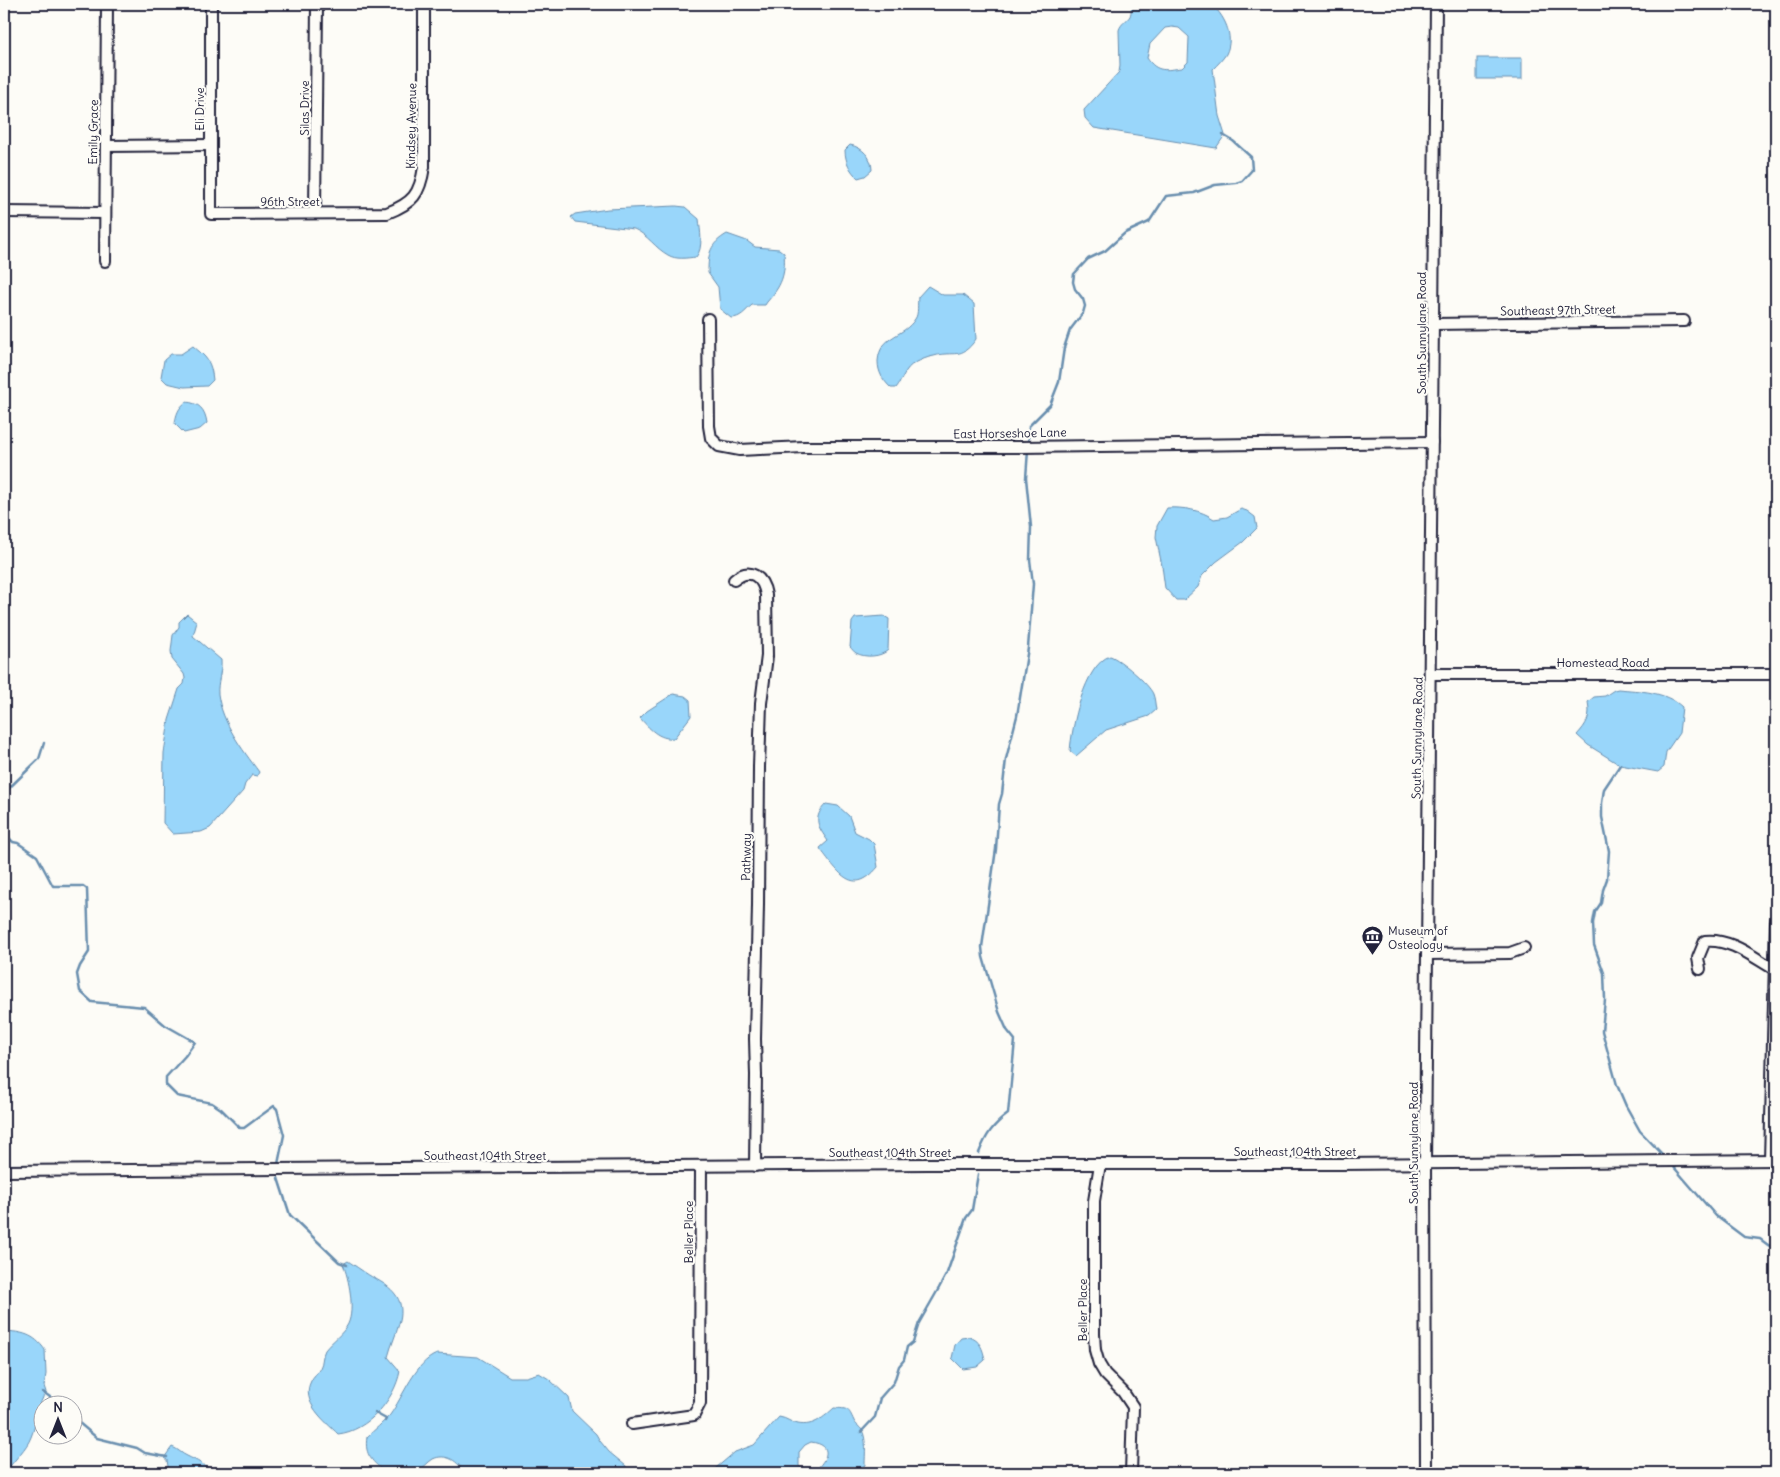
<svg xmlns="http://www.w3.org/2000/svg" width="1780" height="1477" viewBox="0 0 1780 1477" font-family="Delius,sans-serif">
  <rect width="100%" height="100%" fill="#fdfcf7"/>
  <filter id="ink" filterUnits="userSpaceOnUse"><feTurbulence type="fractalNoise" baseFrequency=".02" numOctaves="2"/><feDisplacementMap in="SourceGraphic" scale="10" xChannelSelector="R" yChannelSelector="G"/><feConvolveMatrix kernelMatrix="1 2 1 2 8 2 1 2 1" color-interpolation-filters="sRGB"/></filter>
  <g filter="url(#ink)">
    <!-- water -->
    <g fill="#99d6fa" stroke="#698eae" fill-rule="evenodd">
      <path d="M1134 4H1211C1224 15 1235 36 1226 54 1223 59 1217 65 1213 69L1219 116 1225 135 1216 148 1094 128 1085 118 1084 110 1119 72 1120 66 1119 30C1121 23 1127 21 1130 16 1132 11 1130 8 1134 4ZM1172 27 1179 28 1189 37 1188 62 1182 68C1166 70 1157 73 1147 58L1150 44 1165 28Z"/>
      <rect x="1477" y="58" width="45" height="21"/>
      <path d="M850 145C862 147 872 157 872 170L865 176 858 178C850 171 845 161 845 150Z"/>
      <path d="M676 206 685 207 699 219C700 230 704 248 696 257 687 258 676 260 668 255 655 248 648 235 634 229L575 222 571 217 575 214 608 209Z"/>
      <path d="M727 234 747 241 755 247 779 249 784 253C786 275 781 286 767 302L765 305H752C745 311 741 318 731 318L720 309 718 287 708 273C708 253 710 244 727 234Z"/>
      <path d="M928 286 943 295H963L974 304 976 339C961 361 954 350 934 356 927 357 921 360 915 363 904 368 903 380 896 388H891C883 380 878 373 878 361 880 335 904 337 915 319 919 314 917 303 918 297Z"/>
      <path d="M193 346C207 358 211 361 213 380L207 386 184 387 167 383 161 377 164 360 171 354H181Z"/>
      <path d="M186 402C199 403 205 409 207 423L200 429 184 433 175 424C176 415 178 408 186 402Z"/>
      <path d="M1167 508C1183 507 1201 510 1214 519L1227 517 1241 509 1247 511 1255 517 1257 528 1243 542 1216 562 1202 576 1198 587 1184 600H1176L1165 588 1162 566 1156 537 1157 526Z"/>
      <path d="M187 614 197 622 193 636 221 660C222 672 217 683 218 694 222 723 242 749 259 772L257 776 252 775 245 784 243 791 210 828 201 832 173 834 163 823 164 753 169 720 179 689 184 684 185 678 184 674 172 659 171 651 173 635 179 627V622Z"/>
      <path d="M884 616 889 619 888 650C881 657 865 658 856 653 854 652 852 649 850 647L852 622 855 618Z"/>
      <path d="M1110 656C1120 659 1149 684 1153 694 1155 699 1155 705 1156 710L1149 716 1106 730 1076 756 1070 751C1072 727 1084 665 1110 656Z"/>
      <path d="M1618 689C1639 691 1665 691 1682 707L1679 733 1666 752 1664 767 1658 772 1620 765 1588 745 1577 735C1587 724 1591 717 1588 702L1594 697 1605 696 1614 690Z"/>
      <path d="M673 694 685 696 690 700 691 716 674 738C659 740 649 728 640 718L647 711Z"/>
      <path d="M826 804 838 806 849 816 855 832 869 839 874 844 878 867C853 897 839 873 821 850L820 848 828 841C818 827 812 818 826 804Z"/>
      <path d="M348 1261C354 1265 368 1275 374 1278 391 1287 405 1298 400 1320 397 1333 391 1345 388 1357L400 1371C395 1399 368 1431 338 1434 325 1421 300 1402 311 1381 313 1376 318 1373 320 1368 323 1363 322 1355 325 1350 332 1341 343 1334 348 1324 355 1309 349 1279 343 1264Z"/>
      <path d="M4 1331C22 1332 34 1334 45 1350L46 1374 44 1386 46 1392C38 1403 37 1423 31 1437 27 1448 15 1459 8 1469L4 1470Z"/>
      <path d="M969 1337C980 1340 983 1349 985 1360L977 1367 963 1369 952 1358 955 1345 961 1338Z"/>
      <path d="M437 1354 478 1357 510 1377H526L539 1373 549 1379 569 1398 572 1411 596 1434 600 1441 609 1452 626 1466V1473H463C460 1461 445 1453 433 1459 428 1462 422 1469 417 1473H385C373 1461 364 1456 367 1437 374 1430 383 1423 390 1415 403 1397 415 1362 437 1354Z"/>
      <path d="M834 1408C849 1409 848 1408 854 1421 856 1425 860 1427 862 1430 867 1440 865 1454 865 1465L855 1473H710L735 1452 754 1445 779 1417C787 1418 791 1423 798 1424 814 1427 824 1417 834 1408ZM811 1442C834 1445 827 1459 815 1471L805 1472 799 1466V1452L805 1445Z"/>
      <path d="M172 1447C178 1449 182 1454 187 1456 197 1461 205 1464 211 1473H169L167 1460 164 1458Z"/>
    </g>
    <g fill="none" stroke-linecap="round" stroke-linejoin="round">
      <!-- stream -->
      <g stroke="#698eae" stroke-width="2.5">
        <path d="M1028 445 1029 426 1050 405 1059 382 1064 348 1070 330 1083 313 1085 306 1083 299 1075 289 1073 282 1074 274 1088 259 1105 251 1125 233 1149 222 1166 196 1194 193 1215 185 1236 183 1242 181 1252 170 1251 157 1233 141 1223 135"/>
        <path d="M1620 765 1604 789 1602 803V817L1609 851 1607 879 1603 890 1601 903 1595 912 1593 923 1594 945 1604 973 1605 1000 1602 1031 1617 1085 1626 1106 1640 1131 1665 1157"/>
        <path d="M4 793 39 759 44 743"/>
        <path d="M4 833 13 842 18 843 37 856 53 886H83L87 889 89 952 80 966 77 974 80 991 92 1002 144 1007 165 1025 195 1042 185 1056 166 1077V1085L177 1096 212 1103 221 1109 240 1128H244L274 1106 277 1109 284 1135 278 1164"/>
        <path d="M979 1153C986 1135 993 1125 1008 1114L1015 1040 1007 1030 999 1012 983 957 982 947 996 849 999 804 1002 794 1006 759 1017 716 1028 648 1033 584 1030 560 1031 527 1026 478 1028 450"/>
        <path d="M1672 1165 1716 1216 1744 1237 1760 1239 1768 1245 1776 1248"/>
        <path d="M278 1178 290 1215 339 1262 347 1265"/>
        <path d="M43 1392 60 1404"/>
        <path d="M375 1413 386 1419 385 1421"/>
        <path d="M72 1417 97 1438 137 1448 145 1453 167 1457"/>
        <path d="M861 1432 875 1417 880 1398 894 1382 899 1366 904 1360 907 1347 913 1342 919 1323 939 1288 947 1273 966 1218 972 1210 978 1174"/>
      </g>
      <defs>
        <g id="minor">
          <path d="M211 4V214L387 213C413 203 420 194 424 167V4"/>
          <path d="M106 146 211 145"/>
          <path d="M4 212 105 213"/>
          <path d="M315 213 317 4"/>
          <path d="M105 261 107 4"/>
          <path d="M708 319 709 426 711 438 719 446 740 450 804 447H1021L1432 442"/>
          <path d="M1433 324 1684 321"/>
          <path d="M734 580C750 566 763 577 766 595L767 656 761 703 759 767 758 905 755 1039 756 1075 755 1166"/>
          <path d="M1430 674H1776"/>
          <path d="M1428 954 1510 953 1524 948"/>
          <path d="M1700 969 1698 958 1705 941C1731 938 1754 958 1776 970"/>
          <path d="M1770 1160 1776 921"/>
          <path d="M1100 1164 1094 1201V1334L1095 1350 1099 1364 1105 1374 1123 1392 1133 1407 1131 1473"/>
          <path d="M4 1171 928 1164H1342L1776 1160"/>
          <path d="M632 1424 694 1415 700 1403 701 1166"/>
          <path d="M1426 1473 1425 1163 1436 4"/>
        </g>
      </defs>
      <!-- minor casing -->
      <use href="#minor" stroke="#22223b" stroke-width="14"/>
      <!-- minor -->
      <use href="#minor" stroke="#fdfcf7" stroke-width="10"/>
    </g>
  </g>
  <!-- icons -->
  <defs>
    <symbol id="museum-pin" viewBox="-11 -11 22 30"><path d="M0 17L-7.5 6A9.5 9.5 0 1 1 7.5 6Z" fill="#22223b" stroke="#fdfcf7"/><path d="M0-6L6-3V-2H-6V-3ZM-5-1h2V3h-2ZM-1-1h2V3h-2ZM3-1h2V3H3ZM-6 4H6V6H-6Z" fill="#fff"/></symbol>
  </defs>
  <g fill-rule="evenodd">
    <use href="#museum-pin" x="1360" y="924" width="25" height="34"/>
  </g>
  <g text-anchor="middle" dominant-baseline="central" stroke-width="4.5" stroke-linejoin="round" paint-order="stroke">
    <!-- street labels -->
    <g font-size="12" fill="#22223b" stroke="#fdfcf7">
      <text transform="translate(304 108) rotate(-90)">Silas Drive</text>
      <text transform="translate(199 109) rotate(-90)">Eli Drive</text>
      <text transform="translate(411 126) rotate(-89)">Kindsey Avenue</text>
      <text transform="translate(93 132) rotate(-89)">Emily Grace</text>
      <text x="290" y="201">96th Street</text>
      <text transform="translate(1558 310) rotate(-1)">Southeast 97th Street</text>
      <text transform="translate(1421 333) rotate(-90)">South Sunnylane Road</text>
      <text transform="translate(1010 433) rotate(-1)">East Horseshoe Lane</text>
      <text x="1603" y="662">Homestead Road</text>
      <text transform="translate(1417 738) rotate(-89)">South Sunnylane Road</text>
      <text transform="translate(746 857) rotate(-89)">Pathway</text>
      <text transform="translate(1413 1143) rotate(-90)">South Sunnylane Road</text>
      <text x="1295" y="1151">Southeast 104th Street</text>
      <text x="890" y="1152">Southeast 104th Street</text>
      <text x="485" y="1155">Southeast 104th Street</text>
      <text transform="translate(688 1232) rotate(-90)">Beller Place</text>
      <text transform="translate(1082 1310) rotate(-90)">Beller Place</text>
    </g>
    <!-- poi labels -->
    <g font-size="12" fill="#22223b" stroke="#fdfcf7" text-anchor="start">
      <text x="1388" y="930">Museum of<tspan x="1388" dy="14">Osteology</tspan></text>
    </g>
  </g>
  <!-- margin -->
  <rect width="1780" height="1477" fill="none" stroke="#fdfcf7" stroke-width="20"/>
  <rect x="10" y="10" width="1760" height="1457" fill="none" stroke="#22223b" stroke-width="2" filter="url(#ink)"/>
  <!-- north arrow -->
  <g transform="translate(58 1420)"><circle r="24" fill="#fdfcf7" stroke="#a5a5ac"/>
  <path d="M0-4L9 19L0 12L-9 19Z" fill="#22223b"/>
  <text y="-8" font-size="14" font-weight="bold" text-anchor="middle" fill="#22223b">N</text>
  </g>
</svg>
